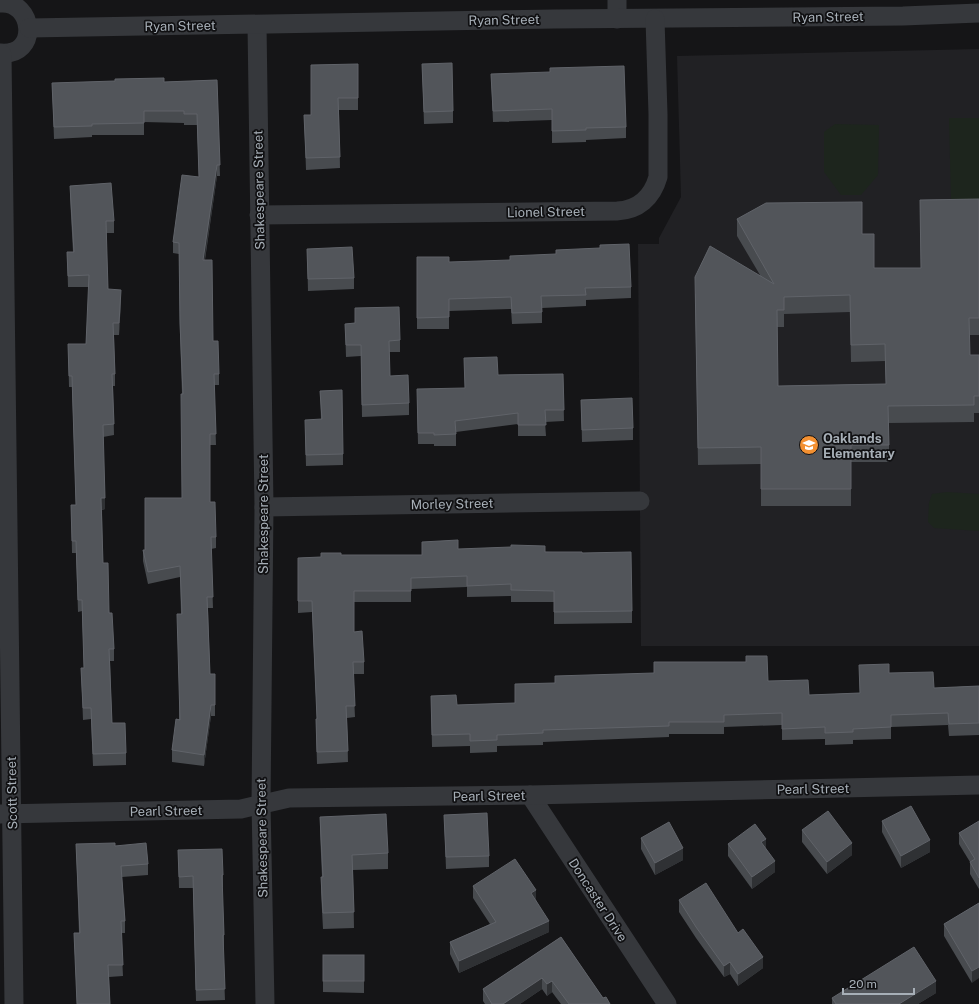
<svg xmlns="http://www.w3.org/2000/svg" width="979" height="1004" viewBox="0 0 979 1004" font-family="'Public Sans',sans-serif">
  <rect width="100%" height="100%" fill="#151517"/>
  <!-- built -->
  <path fill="#212124" d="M979 49V646H641L638 244H659V238L681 197 677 56Z"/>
  <!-- green -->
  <g fill="#1d251d">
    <path d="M949 118H979V201H951Z"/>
    <path d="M835 124 879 125 878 175 861 195H841L824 172V132Z"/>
    <path d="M947 492 979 494V531L934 528 928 522 929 503 932 494Z"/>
  </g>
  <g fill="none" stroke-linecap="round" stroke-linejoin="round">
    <!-- minor -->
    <g stroke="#36383c" stroke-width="19">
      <path d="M617 0V19"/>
      <path d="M0 3C34 0 40 57 0 53"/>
      <path d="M257 25 264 507 261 804 265 1004"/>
      <path d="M29 28 555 19 903 16 979 13"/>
      <path d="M2 54 14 1004"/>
      <path d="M259 215 617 211C638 210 652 198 658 177V114L655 19"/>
      <path d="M264 507 640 501"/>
      <path d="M530 795 667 1004"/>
      <path d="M0 814 241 809 289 798 530 795 979 785"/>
    </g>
  </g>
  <!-- wall -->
  <g fill="#484b4f" fill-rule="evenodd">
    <path d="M358 64V110H339L340 168 306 170 304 115H311Z"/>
    <path d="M422 64 453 111V123L424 124Z"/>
    <path d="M491 74 626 127V138L586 140V142L552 143V120L493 122Z"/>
    <path d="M217 80 220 176H217L205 260 213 341 219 374V385H214L216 445H210V502L216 537V548L211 549 213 608H208L210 674H215V716H211L204 766 172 762V750L179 720 181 614 180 577 148 584 143 561V550H145L182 498V394L180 335 179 254 173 253V242L199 177 197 125H184V123L144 122V135H92V137L54 139 52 83 164 82Z"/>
    <path d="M70 186 114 221V233H106L108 289 121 301 119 335H114L115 374V386H113L114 435 103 437 105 509 102 510 103 563 114 649V661H110L112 723 126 753V765L93 766 91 719 83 720 81 668H84L82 611 78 612 76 553H72L71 505H76L72 387H69L68 344H86L89 287H68L67 252H73L70 197Z"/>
    <path d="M979 199V335H969L970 355H979V413H974V422L889 423V462H851V506H761V464L698 465 695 294 760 275 737 236V219L862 234 874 268H921L920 200ZM850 312 851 362 885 361 886 384 778 386 777 327H784V314Z"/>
    <path d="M307 249 354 278V289L308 291Z"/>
    <path d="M417 257 449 262 631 287V298L586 300V306L542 308V323L512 324 511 309 449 311V329H417Z"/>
    <path d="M355 308 400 340V352H389L390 376 409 403V415L362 417 361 356 346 357 345 324 355 323Z"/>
    <path d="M464 358 498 375 563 374 564 421 545 422 546 436H518V424L456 432V446H434V444H418L417 400 465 388Z"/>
    <path d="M320 391 343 454V465L306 466 305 430 321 419Z"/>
    <path d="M581 400 633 428V440L582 442Z"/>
    <path d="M422 542 458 549 582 553 632 611V623L554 624V602H511V596L467 597V587L411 589V602H354V632L364 662V674H353L355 717 347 718 348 762 317 764 316 731V719H317L312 612 298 613V558L321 557 341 555H422Z"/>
    <path d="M859 665 889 673 934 688 979 686V735L949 736 948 725 891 727V739L853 740V744L825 745V739L782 740V725L724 727V734H669V737L543 742V745L497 746V752L470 753V746L432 747 431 696 457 705 515 703V684L768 681 809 695 860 693Z"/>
    <path d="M444 815 489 856V867L446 869Z"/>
    <path d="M320 817 388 853V869L353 870 354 928 323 929 321 892V877H322L320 832Z"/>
    <path d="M882 821 930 852 901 868 882 832Z"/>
    <path d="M979 821V889L970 874V862L959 844V833Z"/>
    <path d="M802 830 852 855 827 874 802 842Z"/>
    <path d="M641 838 683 860 655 875 641 849Z"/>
    <path d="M76 844 115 846 148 864V875L122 877 125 921V933H121L123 976 109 977 110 1004H77L74 933H79Z"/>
    <path d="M728 844 775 872 752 889 728 856Z"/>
    <path d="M178 850 223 875V887H222L224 935V947H223L225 1000 196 1001 193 888H179Z"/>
    <path d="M473 886 536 900 549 932 459 973 450 954V942L490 924 473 898Z"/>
    <path d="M679 900 738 933 763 968 738 986 730 974 724 977 696 938 679 912Z"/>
    <path d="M979 903 972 983 944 936V924Z"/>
    <path d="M561 937 603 998 610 1004H561L552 992 547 996 542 989 520 1004H485L483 1001V989Z"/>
    <path d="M364 955V993L323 992V981Z"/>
    <path d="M936 993 918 1004H832V998Z"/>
  </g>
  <!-- shaded-wall -->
  <g fill="#2f3134">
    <path d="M217 165V176L203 271V260Z"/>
    <path d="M121 290V301L119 335V323Z"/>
    <path d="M101 498H105V509L101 510Z"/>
    <path d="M211 705V716L204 766V755Z"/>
    <path d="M766 839V850L761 842Z"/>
    <path d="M930 840V852L901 868V856Z"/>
    <path d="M852 843V855L827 874V862Z"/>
    <path d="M683 848V860L655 875V863Z"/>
    <path d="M775 861V872L752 889V877Z"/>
    <path d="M536 890V901L531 893Z"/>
    <path d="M549 921V932L459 973V961Z"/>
    <path d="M763 957V968L738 986V974Z"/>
    <path d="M730 962V974L724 977V966Z"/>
    <path d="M979 967V978L972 983V971Z"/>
    <path d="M542 978V989L520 1004H503Z"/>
    <path d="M552 981V992L547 996V984Z"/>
    <path d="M936 981V993L918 1004H899Z"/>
  </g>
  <!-- building -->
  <g fill="#52555a" stroke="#606369" fill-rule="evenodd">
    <path d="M452 63 453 111 424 112 422 64Z"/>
    <path d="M358 64V98H338L340 157 306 158 304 115H311V65Z"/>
    <path d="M624 66 626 127 586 128V130L552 131V109L493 111 491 74 550 72V68Z"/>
    <path d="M164 78V82L217 80 220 165H217L203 260H212L213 341H218L219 374H214L216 434H210V502H215L216 537H211L213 597H207L210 674H215V705H211L204 755 172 750 176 719 180 720 177 614H182L180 566 148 572 143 550H145V498H182L181 394H183L180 323 179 243 173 242 182 175 199 177 197 114H184V111H144V123L92 124V126L54 127 52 83 115 81V79Z"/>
    <path d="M111 183 114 221H106L108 289 121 290 119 323H113L115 374H112L114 424 103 425 105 498H101L103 563H108L109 613H112L114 649H109L112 723H125L126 753 93 754 91 708H83L81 668H84L82 600H78L76 541H72L71 505H76L72 376H69L68 344H86L89 275 68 276 67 252H74L70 186Z"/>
    <path d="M979 199V318H969L970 355H979V396H974V405L888 406 889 445H851V489H761V447L698 448 695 277 710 246 774 284 737 219 766 203 862 202V234H874V268H921L920 200ZM850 295 851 345 885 344 886 384 778 386 777 310H784V297Z"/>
    <path d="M629 244 631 287 585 288 586 295 541 296 542 312 512 313 511 297 449 299V317L417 318V257H449V262L510 260V256L556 254V250L600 248V245Z"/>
    <path d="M352 247 354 278 308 279 307 249Z"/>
    <path d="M399 307 400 340 389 341 390 376 408 375 409 403 362 405 361 345H346L345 324 355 323V308Z"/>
    <path d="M497 357 498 375 563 374 564 410H545L546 425H518V413L455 421 456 434 434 435V433H418L417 389 465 388 464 358Z"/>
    <path d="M342 390 343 454 306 455 305 420 322 419 320 391Z"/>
    <path d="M632 398 633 428 582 430 581 400Z"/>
    <path d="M458 540V549L511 547V545L545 546V552H582V553L631 552 632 611 554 612V591L511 590V584L467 586V576L411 578V591H354V632L362 631 364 662H353L355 706H346L348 751 317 752 316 719H317L312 601H298V558L321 557V553H341V555H422V542Z"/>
    <path d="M746 656H767L768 681 808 680 809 695 860 693 859 665 889 664V673L933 672 934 688 979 686V723L949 724 948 713 891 715V727L853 729V732L825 733V727L782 729V713L724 715V722H669V726L543 730V733L497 735V740L470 741V734L432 735 431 696 456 695 457 705 515 703V684L555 683V676L654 673V662H746Z"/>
    <path d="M911 806 930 840 901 856 882 821Z"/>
    <path d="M828 811 852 843 827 862 802 830Z"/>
    <path d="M487 813 489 856 446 857 444 815Z"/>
    <path d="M386 814 388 853 352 855 354 912 323 913 321 877H323L320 817Z"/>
    <path d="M979 821V878L970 862 975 859 959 833Z"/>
    <path d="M669 822 683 848 655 863 641 838Z"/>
    <path d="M755 824 766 839 761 842 775 861 752 877 728 844Z"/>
    <path d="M115 843V846L146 843 148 864 121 866 125 921H121L123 965H108L110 1004H77L74 933H80L76 844Z"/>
    <path d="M222 849 223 875H222L224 935H223L225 989 196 990 193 876 179 877 178 850Z"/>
    <path d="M515 859 536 890 531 893 549 921 459 961 450 942 496 922 473 886Z"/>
    <path d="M706 883 738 933 743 929 763 957 738 974 730 962 724 966 696 927 679 900Z"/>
    <path d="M979 903V967L972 971 944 924Z"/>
    <path d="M561 937 603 998 606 997 610 1004H569L552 981 547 984 542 978 503 1004H492L483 989Z"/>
    <path d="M914 947 936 981 899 1004H836L832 998Z"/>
    <rect x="323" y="955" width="41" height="26"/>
  </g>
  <!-- icons -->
  <defs>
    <symbol id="school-disc" viewBox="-11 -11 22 22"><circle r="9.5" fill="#f39031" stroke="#101012"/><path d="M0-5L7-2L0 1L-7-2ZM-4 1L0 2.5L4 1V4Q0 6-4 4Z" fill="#fff"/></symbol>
  </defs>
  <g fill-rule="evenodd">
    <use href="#school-disc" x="798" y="434" width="22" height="22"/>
  </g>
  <g text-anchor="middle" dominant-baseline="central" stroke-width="3.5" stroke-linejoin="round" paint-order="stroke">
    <!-- street labels -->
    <g font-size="13" fill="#a7afb7" stroke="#101012">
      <text transform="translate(828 17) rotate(-1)">Ryan Street</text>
      <text transform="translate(504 20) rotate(-1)">Ryan Street</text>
      <text transform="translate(180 26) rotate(-1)">Ryan Street</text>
      <text transform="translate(259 190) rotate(-91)">Shakespeare Street</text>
      <text transform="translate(546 212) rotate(-1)">Lionel Street</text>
      <text transform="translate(452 504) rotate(-1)">Morley Street</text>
      <text transform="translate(263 514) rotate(-90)">Shakespeare Street</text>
      <text transform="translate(813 789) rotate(-1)">Pearl Street</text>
      <text transform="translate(12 793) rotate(-91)">Scott Street</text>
      <text transform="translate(489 796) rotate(-1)">Pearl Street</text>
      <text transform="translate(166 811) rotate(-1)">Pearl Street</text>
      <text transform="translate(262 838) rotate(-91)">Shakespeare Street</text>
      <text transform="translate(598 900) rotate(57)">Doncaster Drive</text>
    </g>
    <!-- poi labels -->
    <g font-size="13" font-weight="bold" fill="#a7afb7" stroke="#101012" text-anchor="start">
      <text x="823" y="438">Oaklands<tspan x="823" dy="15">Elementary</tspan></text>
    </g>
  </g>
  <!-- scale -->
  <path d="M843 988v6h71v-6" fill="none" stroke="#a7afb7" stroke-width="2"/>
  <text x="849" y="988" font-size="12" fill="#a7afb7" stroke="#101012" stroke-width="3" paint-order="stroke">20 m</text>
</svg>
